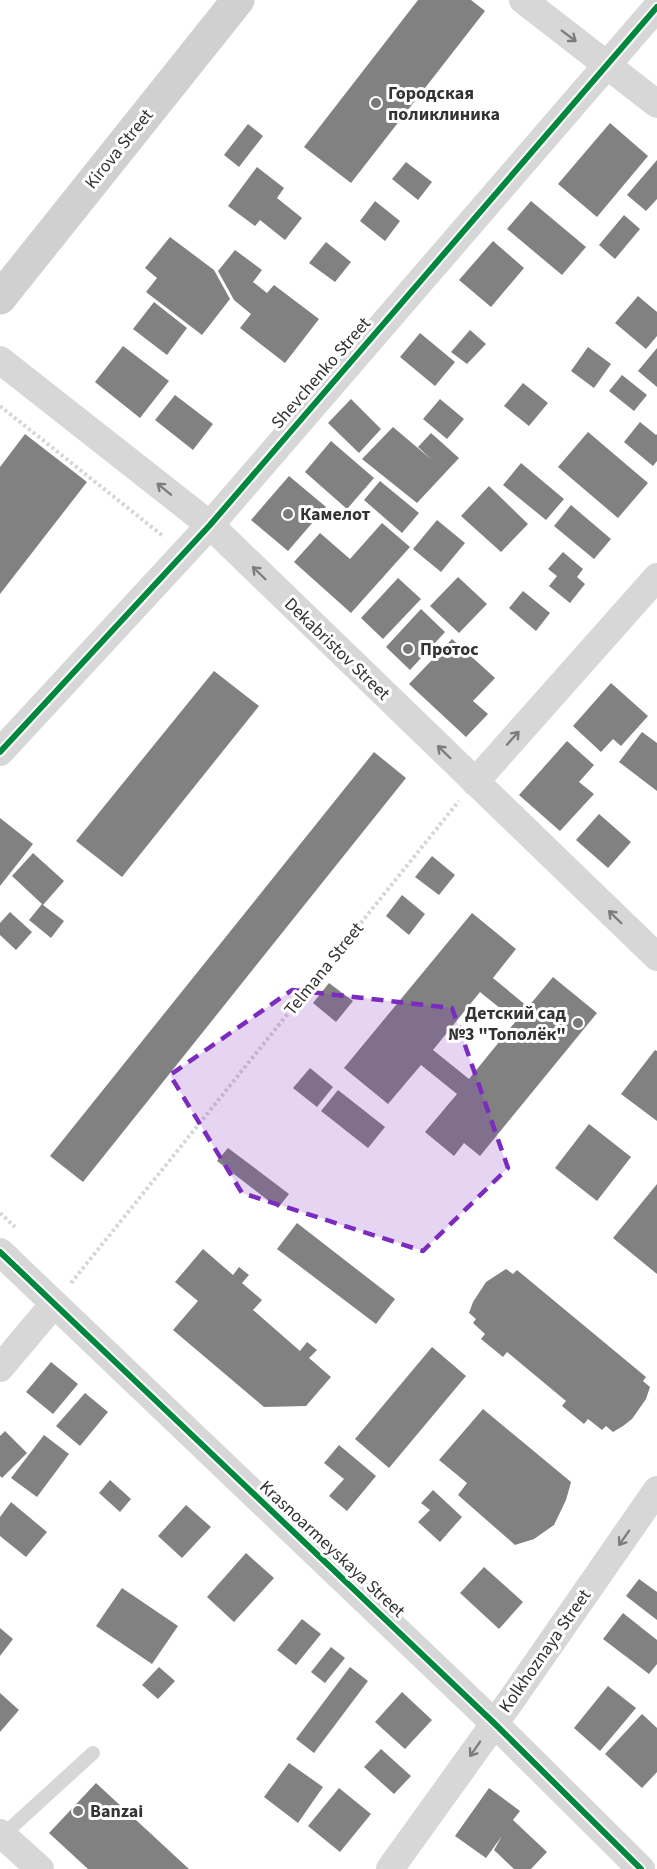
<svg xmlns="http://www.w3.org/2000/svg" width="657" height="1869" viewBox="0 0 657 1869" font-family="'Source Sans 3',sans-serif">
  <rect width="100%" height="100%" fill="#fff"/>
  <!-- building -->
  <g fill="#818181" fill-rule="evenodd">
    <path d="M418 0H471L485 11 351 183 304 147Z"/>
    <path d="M610 123 648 156 597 217 558 184Z"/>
    <path d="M248 124 263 136 239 167 224 155Z"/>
    <path d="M657 160V199L646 211 627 195Z"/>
    <path d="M406 162 432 182 418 200 392 179Z"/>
    <path d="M257 167 284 188 277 198 302 218 285 240 260 220 255 226 228 206Z"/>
    <path d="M375 201 400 221 385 241 360 221Z"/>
    <path d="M531 201 586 247 562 275 507 229Z"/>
    <path d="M624 215 640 229 615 259 599 245Z"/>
    <path d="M170 237 214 270 230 299 202 335 146 292 157 278 145 268Z"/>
    <path d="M493 241 524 268 491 307 459 280Z"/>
    <path d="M326 242 351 262 335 282 309 263Z"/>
    <path d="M235 250 262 270 253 282 267 293 274 285 319 319 285 363 240 328 251 314 234 300 218 271Z"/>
    <path d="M638 296 657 312V336L646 349 615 323Z"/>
    <path d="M154 302 187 328 167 355 133 329Z"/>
    <path d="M470 330 486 344 467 364 451 352Z"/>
    <path d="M420 333 455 362 435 386 400 357Z"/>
    <path d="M123 346 169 381 140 418 95 382Z"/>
    <path d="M588 347 611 364 594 388 571 371Z"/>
    <path d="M657 348V387L638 371Z"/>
    <path d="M622 375 647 395 634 411 609 391Z"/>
    <path d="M523 383 548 403 529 426 504 406Z"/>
    <path d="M175 395 213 424 193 450 155 420Z"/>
    <path d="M351 399 381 429 359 453 328 423Z"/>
    <path d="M440 399 464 419 447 439 423 419Z"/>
    <path d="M640 422 656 435 657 434V461L653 466 624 442Z"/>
    <path d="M393 427 432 460 418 447 431 433 459 458 417 503 362 459Z"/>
    <path d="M588 432 648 483 618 518 558 467Z"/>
    <path d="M25 434 87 482 0 594V467Z"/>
    <path d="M331 441 374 478 347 509 305 472Z"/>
    <path d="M521 463 564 499 546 520 503 485Z"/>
    <path d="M289 476 326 507 288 551 251 520Z"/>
    <path d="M380 481 419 513 402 533 364 500Z"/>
    <path d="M489 486 528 524 501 552 461 516Z"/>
    <path d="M571 505 611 539 594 559 554 526Z"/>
    <path d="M437 520 465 543 441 572 413 549Z"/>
    <path d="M382 523 410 547 351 613 294 562 320 533 350 559Z"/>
    <path d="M563 552 583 569 577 577 585 584 570 603 549 586 557 576 548 569Z"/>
    <path d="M458 577 487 604 459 633 430 606Z"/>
    <path d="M398 578 421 599 383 639 361 618Z"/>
    <path d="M523 591 550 613 536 631 509 608Z"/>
    <path d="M421 609 445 632 410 670 386 647Z"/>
    <path d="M452 639 495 678 473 701 488 714 466 737 409 684Z"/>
    <path d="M214 671 259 706 122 877 76 841Z"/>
    <path d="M611 683 648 716 621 746 613 739 601 752 573 726Z"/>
    <path d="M642 732 657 743V791L619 762Z"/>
    <path d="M567 741 594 765 579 782 594 794 560 831 519 795Z"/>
    <path d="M374 752 406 778 83 1182 50 1156Z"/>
    <path d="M599 814 631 842 608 868 576 840Z"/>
    <path d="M0 818 33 844 0 886Z"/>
    <path d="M33 853 64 881 43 905 64 921 51 938 29 920 42 904 12 876Z"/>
    <path d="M432 856 455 875 439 895 415 877Z"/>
    <path d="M402 895 425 914 409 935 386 916Z"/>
    <path d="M10 912 32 932 16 950 0 935V923Z"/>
    <path d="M472 913 516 949 493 978 528 1007 553 977 597 1013 480 1156 464 1143 454 1156 425 1132 457 1094 421 1065 388 1104 344 1068ZM480 992 516 1021 469 1079 433 1050Z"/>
    <path d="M329 983 353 1001 336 1022 313 1003Z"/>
    <path d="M655 1050 657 1051V1121L621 1094Z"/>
    <path d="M310 1068 333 1087 317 1107 293 1088Z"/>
    <path d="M338 1090 385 1127 368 1148 321 1111Z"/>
    <path d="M589 1124 631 1157 597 1201 555 1168Z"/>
    <path d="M228 1148 289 1194 278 1208 217 1161Z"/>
    <path d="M657 1184V1274L613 1238Z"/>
    <path d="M297 1223 395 1299 376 1324 277 1249Z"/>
    <path d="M203 1249 233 1275 239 1267 249 1275 242 1283 262 1300 253 1310 300 1351 307 1342 317 1350 309 1358 331 1377 306 1406 264 1407 173 1330 198 1301 175 1282Z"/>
    <path d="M506 1269 513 1274 517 1270 646 1377 643 1381 650 1387 646 1399 632 1419 623 1426 613 1432 606 1426 602 1430 588 1419 584 1424 562 1406 566 1401 507 1352 503 1357 481 1339 485 1334 473 1323 476 1319 469 1313 473 1302 486 1282Z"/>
    <path d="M432 1347 466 1376 389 1468 355 1439Z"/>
    <path d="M51 1362 78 1384 53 1414 26 1392Z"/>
    <path d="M85 1393 108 1412 80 1446 56 1426Z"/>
    <path d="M483 1409 571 1482 566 1500 554 1525 534 1539 515 1545 458 1495 467 1483 439 1460Z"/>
    <path d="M5 1431 27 1453 2 1478 0 1476V1436Z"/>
    <path d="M44 1435 69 1454 37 1497 11 1478Z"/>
    <path d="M339 1445 376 1476 347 1511 329 1496 344 1479 324 1463Z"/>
    <path d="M110 1480 131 1499 120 1512 99 1493Z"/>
    <path d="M433 1490 462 1517 440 1542 418 1522 430 1510 421 1503Z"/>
    <path d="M11 1502 47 1532 26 1557 0 1536V1517Z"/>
    <path d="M186 1505 211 1527 182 1558 158 1536Z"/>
    <path d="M246 1553 274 1578 234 1622 207 1597Z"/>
    <path d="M484 1567 523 1602 499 1629 460 1593Z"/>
    <path d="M639 1579 657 1592V1620L626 1596Z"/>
    <path d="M122 1588 178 1626 152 1664 96 1626Z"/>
    <path d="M623 1613 657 1640V1664L649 1674 603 1639Z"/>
    <path d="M302 1619 321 1634 296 1665 277 1650Z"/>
    <path d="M0 1628 13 1639 0 1656Z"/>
    <path d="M331 1647 345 1658 325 1683 311 1672Z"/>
    <path d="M159 1667 175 1681 158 1699 142 1685Z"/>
    <path d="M350 1667 368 1681 314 1753 296 1739Z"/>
    <path d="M608 1686 636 1708 600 1751 574 1728Z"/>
    <path d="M402 1692 432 1720 405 1749 375 1722Z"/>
    <path d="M0 1693 19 1710 0 1732Z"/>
    <path d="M642 1714 657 1728V1772L642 1788 605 1754Z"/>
    <path d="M381 1749 411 1776 394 1794 364 1767Z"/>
    <path d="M289 1763 323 1787 298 1823 264 1797Z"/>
    <path d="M96 1783 189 1869H88L49 1833Z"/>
    <path d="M339 1788 371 1814 340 1852 308 1826Z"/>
    <path d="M489 1788 520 1811 513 1820 547 1852 531 1869H514L494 1850 502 1836 486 1858 455 1836Z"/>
  </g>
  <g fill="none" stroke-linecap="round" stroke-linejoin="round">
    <!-- path -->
    <g stroke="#d6d6d6" stroke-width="4" stroke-dasharray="3 3" stroke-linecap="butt">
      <path d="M0 406 163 536"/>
      <path d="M0 1213 15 1227"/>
      <path d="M71 1283 459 801"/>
    </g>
    <!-- lane -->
    <path stroke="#d7d7d7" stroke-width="14" d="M3 1835 93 1753"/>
    <!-- street -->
    <g stroke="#d7d7d7" stroke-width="28">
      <path d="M523 0 657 104"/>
      <path d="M0 360 210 525 657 957"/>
      <path d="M0 752 210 525 657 7"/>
      <path d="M475 782 657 577"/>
      <path d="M0 1252 494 1723 641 1869"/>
      <path d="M0 1368 53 1305"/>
      <path d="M0 1833 40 1869"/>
      <path d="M390 1869 512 1699 657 1490"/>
    </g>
    <!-- secondary -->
    <path stroke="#d0d0d0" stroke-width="33" d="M0 298 238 0"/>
    <defs>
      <g id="cycleway">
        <path d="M0 752 210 525 657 7"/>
        <path d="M0 1252 494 1723 641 1869"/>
      </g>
    </defs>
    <!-- cycleway casing -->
    <use href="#cycleway" stroke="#fff" stroke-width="10"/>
    <!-- cycleway -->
    <use href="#cycleway" stroke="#00873e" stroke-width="6"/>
  </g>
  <!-- one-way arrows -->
  <defs><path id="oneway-shaft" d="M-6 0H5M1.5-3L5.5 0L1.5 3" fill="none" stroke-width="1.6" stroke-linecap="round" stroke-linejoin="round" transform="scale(1.5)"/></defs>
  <g stroke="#7d7d7d">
    <use href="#oneway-shaft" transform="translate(569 36) rotate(37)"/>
    <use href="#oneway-shaft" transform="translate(164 489) rotate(-141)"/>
    <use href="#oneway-shaft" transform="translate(259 573) rotate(-136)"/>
    <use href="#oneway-shaft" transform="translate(513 738) rotate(-48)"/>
    <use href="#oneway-shaft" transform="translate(444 752) rotate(-136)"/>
    <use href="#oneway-shaft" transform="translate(615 917) rotate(-136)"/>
    <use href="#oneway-shaft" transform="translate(624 1538) rotate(125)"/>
    <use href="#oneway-shaft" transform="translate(475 1749) rotate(125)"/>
  </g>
  <!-- marked area -->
  <path fill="#7b2cbf" fill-opacity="0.2" stroke="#7b2cbf" stroke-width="4.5" stroke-dasharray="12 8" stroke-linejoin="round" d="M292 990 452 1008 508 1168 423 1251 242 1193 170 1075Z"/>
  <!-- markers -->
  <g fill="#7a7a7a" stroke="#fff" stroke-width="2">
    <circle cx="376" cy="103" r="6"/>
    <circle cx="288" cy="514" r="6"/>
    <circle cx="408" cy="649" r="6"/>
    <circle cx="578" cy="1023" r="6"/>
    <circle cx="78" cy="1811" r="6"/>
  </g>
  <g text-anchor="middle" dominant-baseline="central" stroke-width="6" stroke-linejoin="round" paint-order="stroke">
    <!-- poi labels -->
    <g font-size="18" font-weight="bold" fill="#333" stroke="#fff" text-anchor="start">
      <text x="388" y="93">Городская<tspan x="388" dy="21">поликлиника</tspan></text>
      <text x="300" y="514">Камелот</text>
      <text x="420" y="649">Протос</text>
      <text x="566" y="1013" text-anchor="end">Детский сад<tspan x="566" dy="21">№3 "Тополёк"</tspan></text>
      <text x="90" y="1811">Banzai</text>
    </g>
    <!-- street labels -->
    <g font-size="18" fill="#333" stroke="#fff">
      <text transform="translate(119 149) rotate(-51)">Kirova Street</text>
      <text transform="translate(321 373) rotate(-49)">Shevchenko Street</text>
      <text transform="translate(337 649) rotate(44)">Dekabristov Street</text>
      <text transform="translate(324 969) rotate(-51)">Telmana Street</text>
      <text transform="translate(332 1549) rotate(43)">Krasnoarmeyskaya Street</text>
      <text transform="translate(545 1651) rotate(-55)">Kolkhoznaya Street</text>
    </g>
  </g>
</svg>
